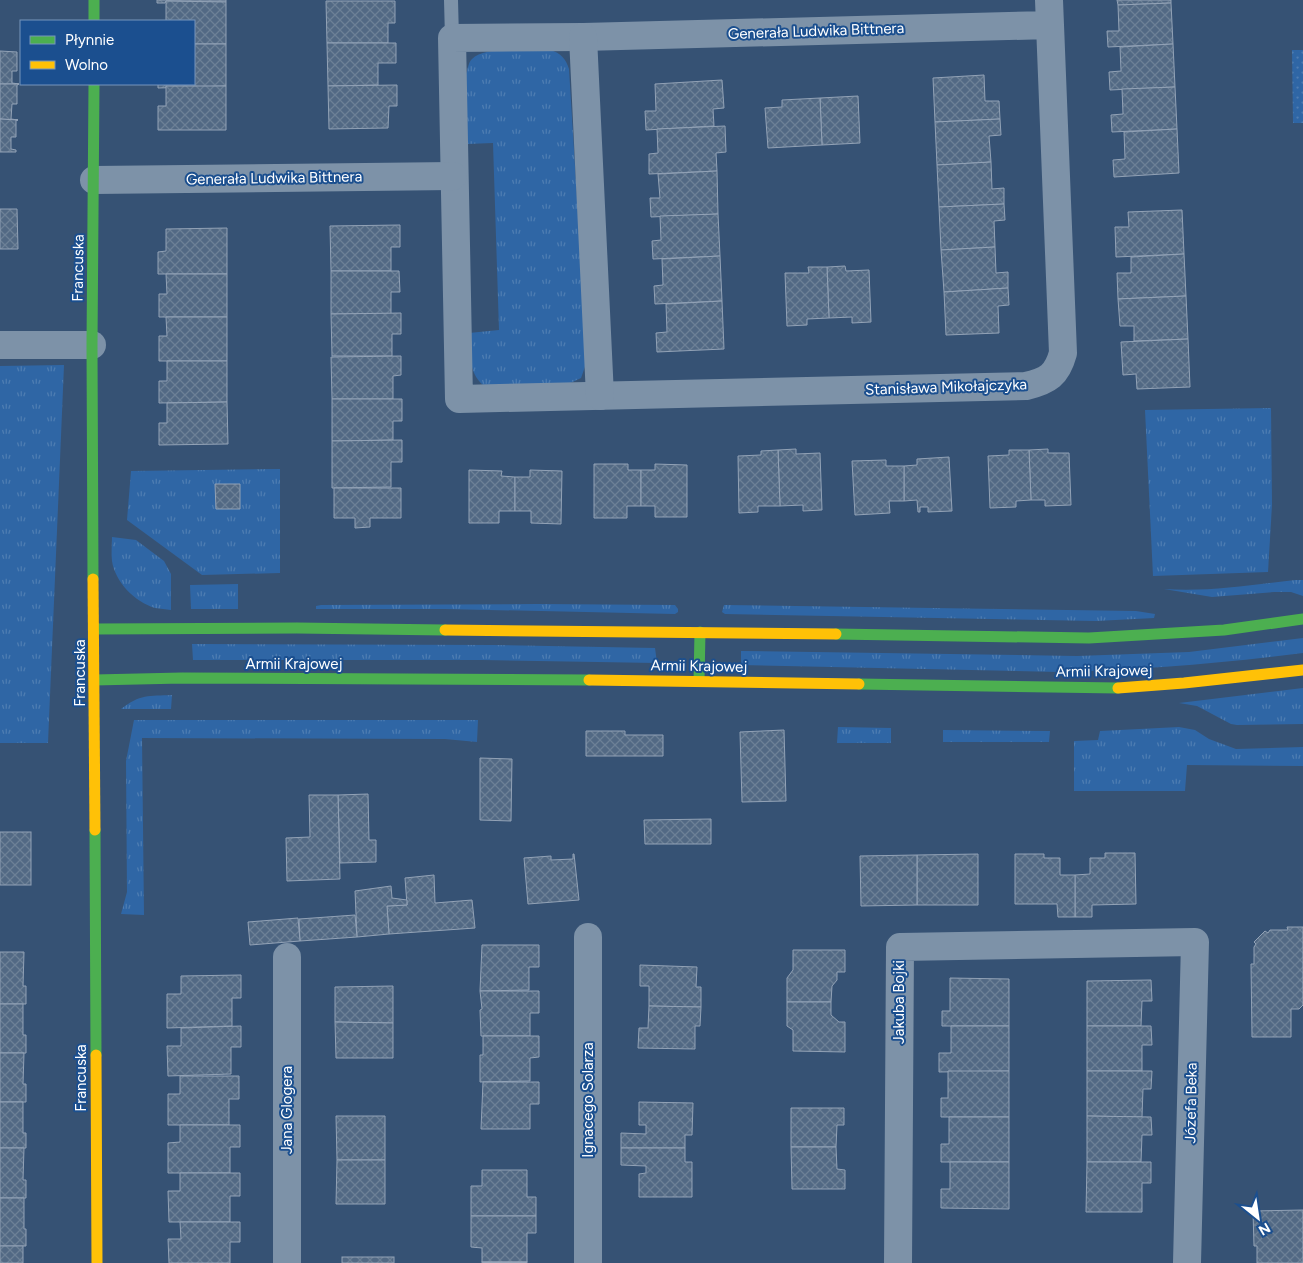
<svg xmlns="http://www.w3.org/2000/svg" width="1303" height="1263" viewBox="0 0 1303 1263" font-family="Figtree,sans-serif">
  <defs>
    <pattern id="grass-tufts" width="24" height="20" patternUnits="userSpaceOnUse" patternTransform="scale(1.25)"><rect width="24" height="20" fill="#2f66a5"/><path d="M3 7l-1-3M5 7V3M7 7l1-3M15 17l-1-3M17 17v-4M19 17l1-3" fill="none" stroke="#4e7db2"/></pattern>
    <pattern id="park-dots" width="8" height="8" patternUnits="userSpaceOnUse" patternTransform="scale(1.25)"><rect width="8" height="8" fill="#2f66a5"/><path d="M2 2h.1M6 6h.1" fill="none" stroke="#4e7db2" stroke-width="1.8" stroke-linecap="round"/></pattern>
    <pattern id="building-cross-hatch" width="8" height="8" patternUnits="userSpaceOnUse" patternTransform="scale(1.25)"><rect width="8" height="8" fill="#526984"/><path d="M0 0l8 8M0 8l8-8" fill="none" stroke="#6c8096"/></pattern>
  </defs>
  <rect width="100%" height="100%" fill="#365274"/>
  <!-- grass -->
  <g fill="url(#grass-tufts)">
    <path d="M550 50C561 53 566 59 569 69L587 361 581 378 564 386 483 385C468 372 470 352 469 333L499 330 493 143 467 144 466 74C468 69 468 63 472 59 486 45 531 50 550 50Z"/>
    <path d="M64 365 48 743H0V366Z"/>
    <path d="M1271 408 1272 505 1268 572 1153 576 1145 410Z"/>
    <path d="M280 469V573L202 575 127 520 131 471Z"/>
    <path d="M112 537 136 540 164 561 171 574V610C166 609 160 609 155 608 135 602 115 582 112 561 111 553 112 545 112 537Z"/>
    <path d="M1295 580H1303V596L1291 592H1274L1212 597 1164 589C1208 592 1251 585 1295 580Z"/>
    <path d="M238 584V609H191L190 585Z"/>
    <path d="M537 604 675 605 678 609V612L675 614 445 609H316V606L321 605Z"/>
    <path d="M724 605 1136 611 1155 614 1154 618 1096 621 725 614 722 612Z"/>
    <path d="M1303 638V653C1222 663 1141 670 1059 672L741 665V651L1077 656 1189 652Z"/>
    <path d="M192 644 492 645 655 648 657 663 483 660H193Z"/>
    <path d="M1303 688V724L1237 725 1231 724 1197 706 1179 703Z"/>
    <path d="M172 695 171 709H121C140 694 149 696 172 695Z"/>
    <path d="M134 720H478L477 742 445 739 142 738 144 915 121 914 127 892 126 761Z"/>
    <path d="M838 727 891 728V743H837Z"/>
    <path d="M1179 727 1195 730 1209 739 1236 749 1303 747V766L1187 765 1185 791H1074V741L1098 740 1100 731Z"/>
    <path d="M943 730 1050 731 1049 742H943Z"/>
  </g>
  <!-- park -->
  <path fill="url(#park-dots)" d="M1292 50H1303V123H1293Z"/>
  <!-- building -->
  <g fill="url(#building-cross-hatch)" stroke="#92a2b6">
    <path d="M157 0H226V2L166 1 165 3H157Z"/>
    <path d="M1117 0H1171V3L1118 5Z"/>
    <path d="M166 1 226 2V44H194V21H166Z"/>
    <path d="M326 1H395V23H388V43H327Z"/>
    <path d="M1171 3 1173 44 1108 47 1107 31H1119L1118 5Z"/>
    <path d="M327 43H396V63H378V85L328 86Z"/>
    <path d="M194 44H226V86L158 88V84H194Z"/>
    <path d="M1173 44 1175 87 1110 90 1109 72 1121 71 1120 47Z"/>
    <path d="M0 51 17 52V71H12V83L19 84H0Z"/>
    <path d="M984 75 985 101H999L1000 119 935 122 933 78Z"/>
    <path d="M722 80 724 108 713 109 714 126 646 130 645 111H656L655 84Z"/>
    <path d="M0 84H19L17 85V104H12L11 119 18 120 0 119Z"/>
    <path d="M397 85V106H389L388 128 329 129 328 86Z"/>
    <path d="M166 86H226V130H158V106H166Z"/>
    <path d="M1175 87 1177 129 1112 132 1111 115 1123 114 1122 89Z"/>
    <path d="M858 96 860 143 822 145 820 98Z"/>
    <path d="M820 98 822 145 768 148 765 108 782 107V100Z"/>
    <path d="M0 119 18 120H16V137H11V149L16 150V152H0Z"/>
    <path d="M1000 119 1001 135 989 136 991 162 937 165 935 122Z"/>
    <path d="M725 126 726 152 716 153 717 171 649 174V154L658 153 657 129Z"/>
    <path d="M1177 129 1179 173 1114 177 1113 160 1125 159 1124 132Z"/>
    <path d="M991 162 992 189 1004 188V204L939 207 937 165Z"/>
    <path d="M717 171 718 214 651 217 650 198H660L658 174Z"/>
    <path d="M1004 204 1005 220 994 221 995 247 941 250 939 207Z"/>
    <path d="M0 209H17L18 249H0Z"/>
    <path d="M1182 210 1184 254 1116 257 1115 227H1129L1128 212Z"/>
    <path d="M718 214 720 256 653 259 652 241 661 240 660 216Z"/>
    <path d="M400 225V247H391V271H331L330 226Z"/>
    <path d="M227 228V274H158V252L166 251V229Z"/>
    <path d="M995 247 996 273 1008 272V288L944 292 941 250Z"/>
    <path d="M1184 254 1186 296 1118 299 1117 273H1131V257Z"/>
    <path d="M720 256 722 301 655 304 654 286 663 285 662 259Z"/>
    <path d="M845 266 846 271 869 270 871 322 852 323V317L829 318 827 267Z"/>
    <path d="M808 267H827L829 318 807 319V325L787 326 785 273H809Z"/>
    <path d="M331 271H399L400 292H391V314H331Z"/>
    <path d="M166 274H227V317H159V294H167Z"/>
    <path d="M1008 288 1009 305 998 306 999 333 946 335 944 292Z"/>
    <path d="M1186 296 1188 339 1134 341V326H1120L1118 299Z"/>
    <path d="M722 301 724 349 657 352 656 333 667 332 666 304Z"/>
    <path d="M401 313V334H392V356H332L331 314Z"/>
    <path d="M166 317H227V361H159V336H167Z"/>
    <path d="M1188 339 1190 387 1137 389 1136 374 1123 375 1121 342Z"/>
    <path d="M401 356V375L393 376V399H332L331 357Z"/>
    <path d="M167 361H227V402L159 403V381H167Z"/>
    <path d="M332 399H402V421H393V440L332 441Z"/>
    <path d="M227 402 228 444 159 445V423H167V403Z"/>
    <path d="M402 440V462H391V487L332 488V441Z"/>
    <path d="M796 449V454L820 453 822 510 803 511V505L780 506 778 450Z"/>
    <path d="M1048 449V453H1069L1071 505 1045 506V500H1031L1029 450Z"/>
    <path d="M778 450 780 506H758V512L739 513 738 456 761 455V451Z"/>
    <path d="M1009 450H1029L1031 500 1016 501V507L990 508 988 456 1009 455Z"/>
    <path d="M949 457 952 511 928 512V507H920V512H918L917 500 904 501V466L917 465V459Z"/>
    <path d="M886 460V466H904V501H889L890 513 855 515 852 461Z"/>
    <path d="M594 464H628V470H641V506H627V518H594Z"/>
    <path d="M655 464 687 465V517H655V506H641V470H655Z"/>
    <path d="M469 470 502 471 501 476 515 477V511H499V523H469Z"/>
    <path d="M530 470 562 471 561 524 531 523V511H515V477H530Z"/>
    <path d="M215 484H240V509H216Z"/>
    <path d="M334 488H401V518H370V527L355 528V518H334Z"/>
    <path d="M784 730 786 801 742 802 740 732Z"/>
    <path d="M586 731H625V735H663V756H586Z"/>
    <path d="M480 758 512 759 511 821 480 820Z"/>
    <path d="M368 794 369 840H376V862L340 863 338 795Z"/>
    <path d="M309 795H338L340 879 287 881 286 838 310 837Z"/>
    <path d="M711 819V844H645L644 820Z"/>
    <rect x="0" y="832" width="31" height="53"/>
    <path d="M1105 853H1135L1136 904 1092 905V917H1075V875L1090 874V858H1105Z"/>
    <path d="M573 854H574L579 900 528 904 524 858 551 856V860L573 859Z"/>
    <path d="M978 854V905H917V855Z"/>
    <path d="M1015 854H1044V858H1060V875H1075V917H1058L1057 904H1015Z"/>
    <path d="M917 855V905L861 906 860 856Z"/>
    <path d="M434 875 435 903 472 900 475 928 389 934 387 906 407 905 405 878Z"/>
    <path d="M391 886 392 898 407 900V905L387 906 389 934 357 937 355 891Z"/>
    <path d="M355 915 357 937 300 941 299 919Z"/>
    <path d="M298 918 300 941 250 945 248 922Z"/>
    <path d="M1287 927H1303V1005L1299 1009H1291V1037H1252L1251 964H1254V947L1256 944 1254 942 1265 931 1268 933 1270 930H1288Z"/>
    <path d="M482 945H539V967H529V990L480 991Z"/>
    <path d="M793 950H845V972H837V980L832 986 831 1002H787V978L793 970Z"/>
    <path d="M0 952H24L23 986H26V1004H0Z"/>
    <path d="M640 965 697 967 696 987H701V1007L649 1006V986H640Z"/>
    <path d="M241 975V998H232V1026L167 1028V994H181V976Z"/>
    <path d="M950 978 1009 979V1026H942V1011H950Z"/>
    <path d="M1151 980 1152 1001H1142L1141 1026H1087V981Z"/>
    <path d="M393 986V1023L335 1022V987Z"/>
    <path d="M480 991H539V1013H530V1036H481L480 1010 482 1009Z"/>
    <path d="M787 1002H831V1015L839 1022H845V1052L793 1051V1030L787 1026Z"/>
    <path d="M0 1004H23V1035H26V1053H0Z"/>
    <path d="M649 1006 701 1007 700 1026H695V1049L638 1048 639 1028H648Z"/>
    <path d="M335 1022 393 1023V1058H336Z"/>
    <path d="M241 1026V1047H231V1074L168 1076 167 1046H181V1028Z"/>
    <path d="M951 1026H1009V1071L939 1072V1053H951Z"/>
    <path d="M1087 1026H1151L1152 1045H1142V1071H1087Z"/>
    <path d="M483 1036H539V1057L530 1058V1081L480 1082V1055H483Z"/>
    <path d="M0 1053H24L23 1084H26V1102H0Z"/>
    <path d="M948 1071H1009V1117H941V1098H948Z"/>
    <path d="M1087 1071H1152L1151 1089H1143L1142 1117 1087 1116Z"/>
    <path d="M180 1076H239V1099H229V1125H168V1094H180Z"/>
    <path d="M483 1082H539V1104H530V1129H481Z"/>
    <path d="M0 1102H23V1133H26V1148H0Z"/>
    <path d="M639 1102 693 1103 692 1135H685V1148H621V1133L646 1134V1125H639Z"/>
    <path d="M791 1108H844V1125H837L836 1147H791Z"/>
    <path d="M336 1116H385V1160H337Z"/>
    <path d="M1087 1116 1151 1117 1152 1135H1142L1141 1162H1087Z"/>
    <path d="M949 1117H1009V1162H941V1144H949Z"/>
    <path d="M180 1125H240V1147H230V1173H168V1143L180 1142Z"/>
    <path d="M791 1147H836L837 1169 845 1170V1189H792Z"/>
    <path d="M0 1148H24L23 1180H26V1198H0Z"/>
    <path d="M621 1148H685V1162H692V1197H639V1174L646 1173V1166L621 1165Z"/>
    <path d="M337 1160H385V1204H336Z"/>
    <path d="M950 1162H1009V1209L941 1208V1189H950Z"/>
    <path d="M1087 1162H1151V1183H1142V1212H1086Z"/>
    <path d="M482 1170H527V1197H536V1216H471V1186H482Z"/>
    <path d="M180 1173H240V1196H230V1222H169L168 1191H180Z"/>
    <path d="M0 1198H24V1229H26V1246H0Z"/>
    <path d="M1303 1210V1263H1257V1246H1254L1253 1211Z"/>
    <path d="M471 1216H536V1233H527V1262H482V1248L471 1247Z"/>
    <path d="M180 1222H240V1242H230V1263H169L168 1239H181Z"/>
    <rect x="0" y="1246" width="23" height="17"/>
    <rect x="342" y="1257" width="52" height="6"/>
    <rect x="482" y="1262" width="45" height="1"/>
  </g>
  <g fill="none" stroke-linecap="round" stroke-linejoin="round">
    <!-- lane -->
    <path stroke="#7d92a8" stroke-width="14" d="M451 0 452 38"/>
    <!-- street -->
    <g stroke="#7d92a8" stroke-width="28">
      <path d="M1049 0 1050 25 1063 353C1057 375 1048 381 1026 386L459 399 452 38 583 37 1050 25"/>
      <path d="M583 37 600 396"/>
      <path d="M94 180 453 176"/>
      <path d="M0 345H92"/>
      <path d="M588 937V1263"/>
      <path d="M287 1263V957"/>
      <path d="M898 1263 900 947 1195 942 1187 1263"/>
    </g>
    <!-- fast -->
    <g stroke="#4caf50" stroke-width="11">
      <path d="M94 0V21"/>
      <path d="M93 579 92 345 94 84"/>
      <path d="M95 629 297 628 445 630"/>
      <path d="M836 634 1089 638 1224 630 1303 619"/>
      <path d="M94 680 182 678 589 680"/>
      <path d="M699 681 700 632"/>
      <path d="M859 684 1118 688"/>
      <path d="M95 830 96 1055"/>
    </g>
    <!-- slow -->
    <g stroke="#ffc107" stroke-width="11">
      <path d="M93 579 95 830"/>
      <path d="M445 630 836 634"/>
      <path d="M589 680 859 684"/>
      <path d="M1118 688 1184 683 1303 670"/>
      <path d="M96 1055 97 1263"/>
    </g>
  </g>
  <g text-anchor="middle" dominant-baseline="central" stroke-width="4" stroke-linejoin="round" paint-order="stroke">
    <!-- street labels -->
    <g font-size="15" fill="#fff" stroke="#1b4f8f">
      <text transform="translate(816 31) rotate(-2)">Generała Ludwika Bittnera</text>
      <text transform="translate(274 178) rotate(-1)">Generała Ludwika Bittnera</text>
      <text transform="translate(78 268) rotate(-89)">Francuska</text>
      <text transform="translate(946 387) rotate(-2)">Stanisława Mikołajczyka</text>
      <text x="294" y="664">Armii Krajowej</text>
      <text transform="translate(699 666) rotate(1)">Armii Krajowej</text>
      <text transform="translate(1104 671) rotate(-1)">Armii Krajowej</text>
      <text transform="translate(80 673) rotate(-90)">Francuska</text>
      <text transform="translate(899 1002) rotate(-90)">Jakuba Bojki</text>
      <text transform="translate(81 1078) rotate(-90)">Francuska</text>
      <text transform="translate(588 1100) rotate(-90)">Ignacego Solarza</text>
      <text transform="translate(1191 1103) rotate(-89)">Józefa Beka</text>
      <text transform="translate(287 1110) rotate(-90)">Jana Glogera</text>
    </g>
  </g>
  <!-- legend -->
  <rect x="20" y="20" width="175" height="65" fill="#1b4f8f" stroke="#7695bc"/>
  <rect x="30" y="36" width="25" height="8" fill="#4caf50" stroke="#7695bc"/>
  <text x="65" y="45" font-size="15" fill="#ffffff">Płynnie</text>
  <rect x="30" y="61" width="25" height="8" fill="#ffc107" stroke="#7695bc"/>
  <text x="65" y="70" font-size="15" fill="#ffffff">Wolno</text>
  <!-- north arrow -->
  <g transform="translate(1258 1218) rotate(150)" stroke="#1b4f8f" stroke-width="4" paint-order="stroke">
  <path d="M0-4L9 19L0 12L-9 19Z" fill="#ffffff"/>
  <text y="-8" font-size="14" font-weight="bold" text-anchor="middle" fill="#ffffff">N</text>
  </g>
</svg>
